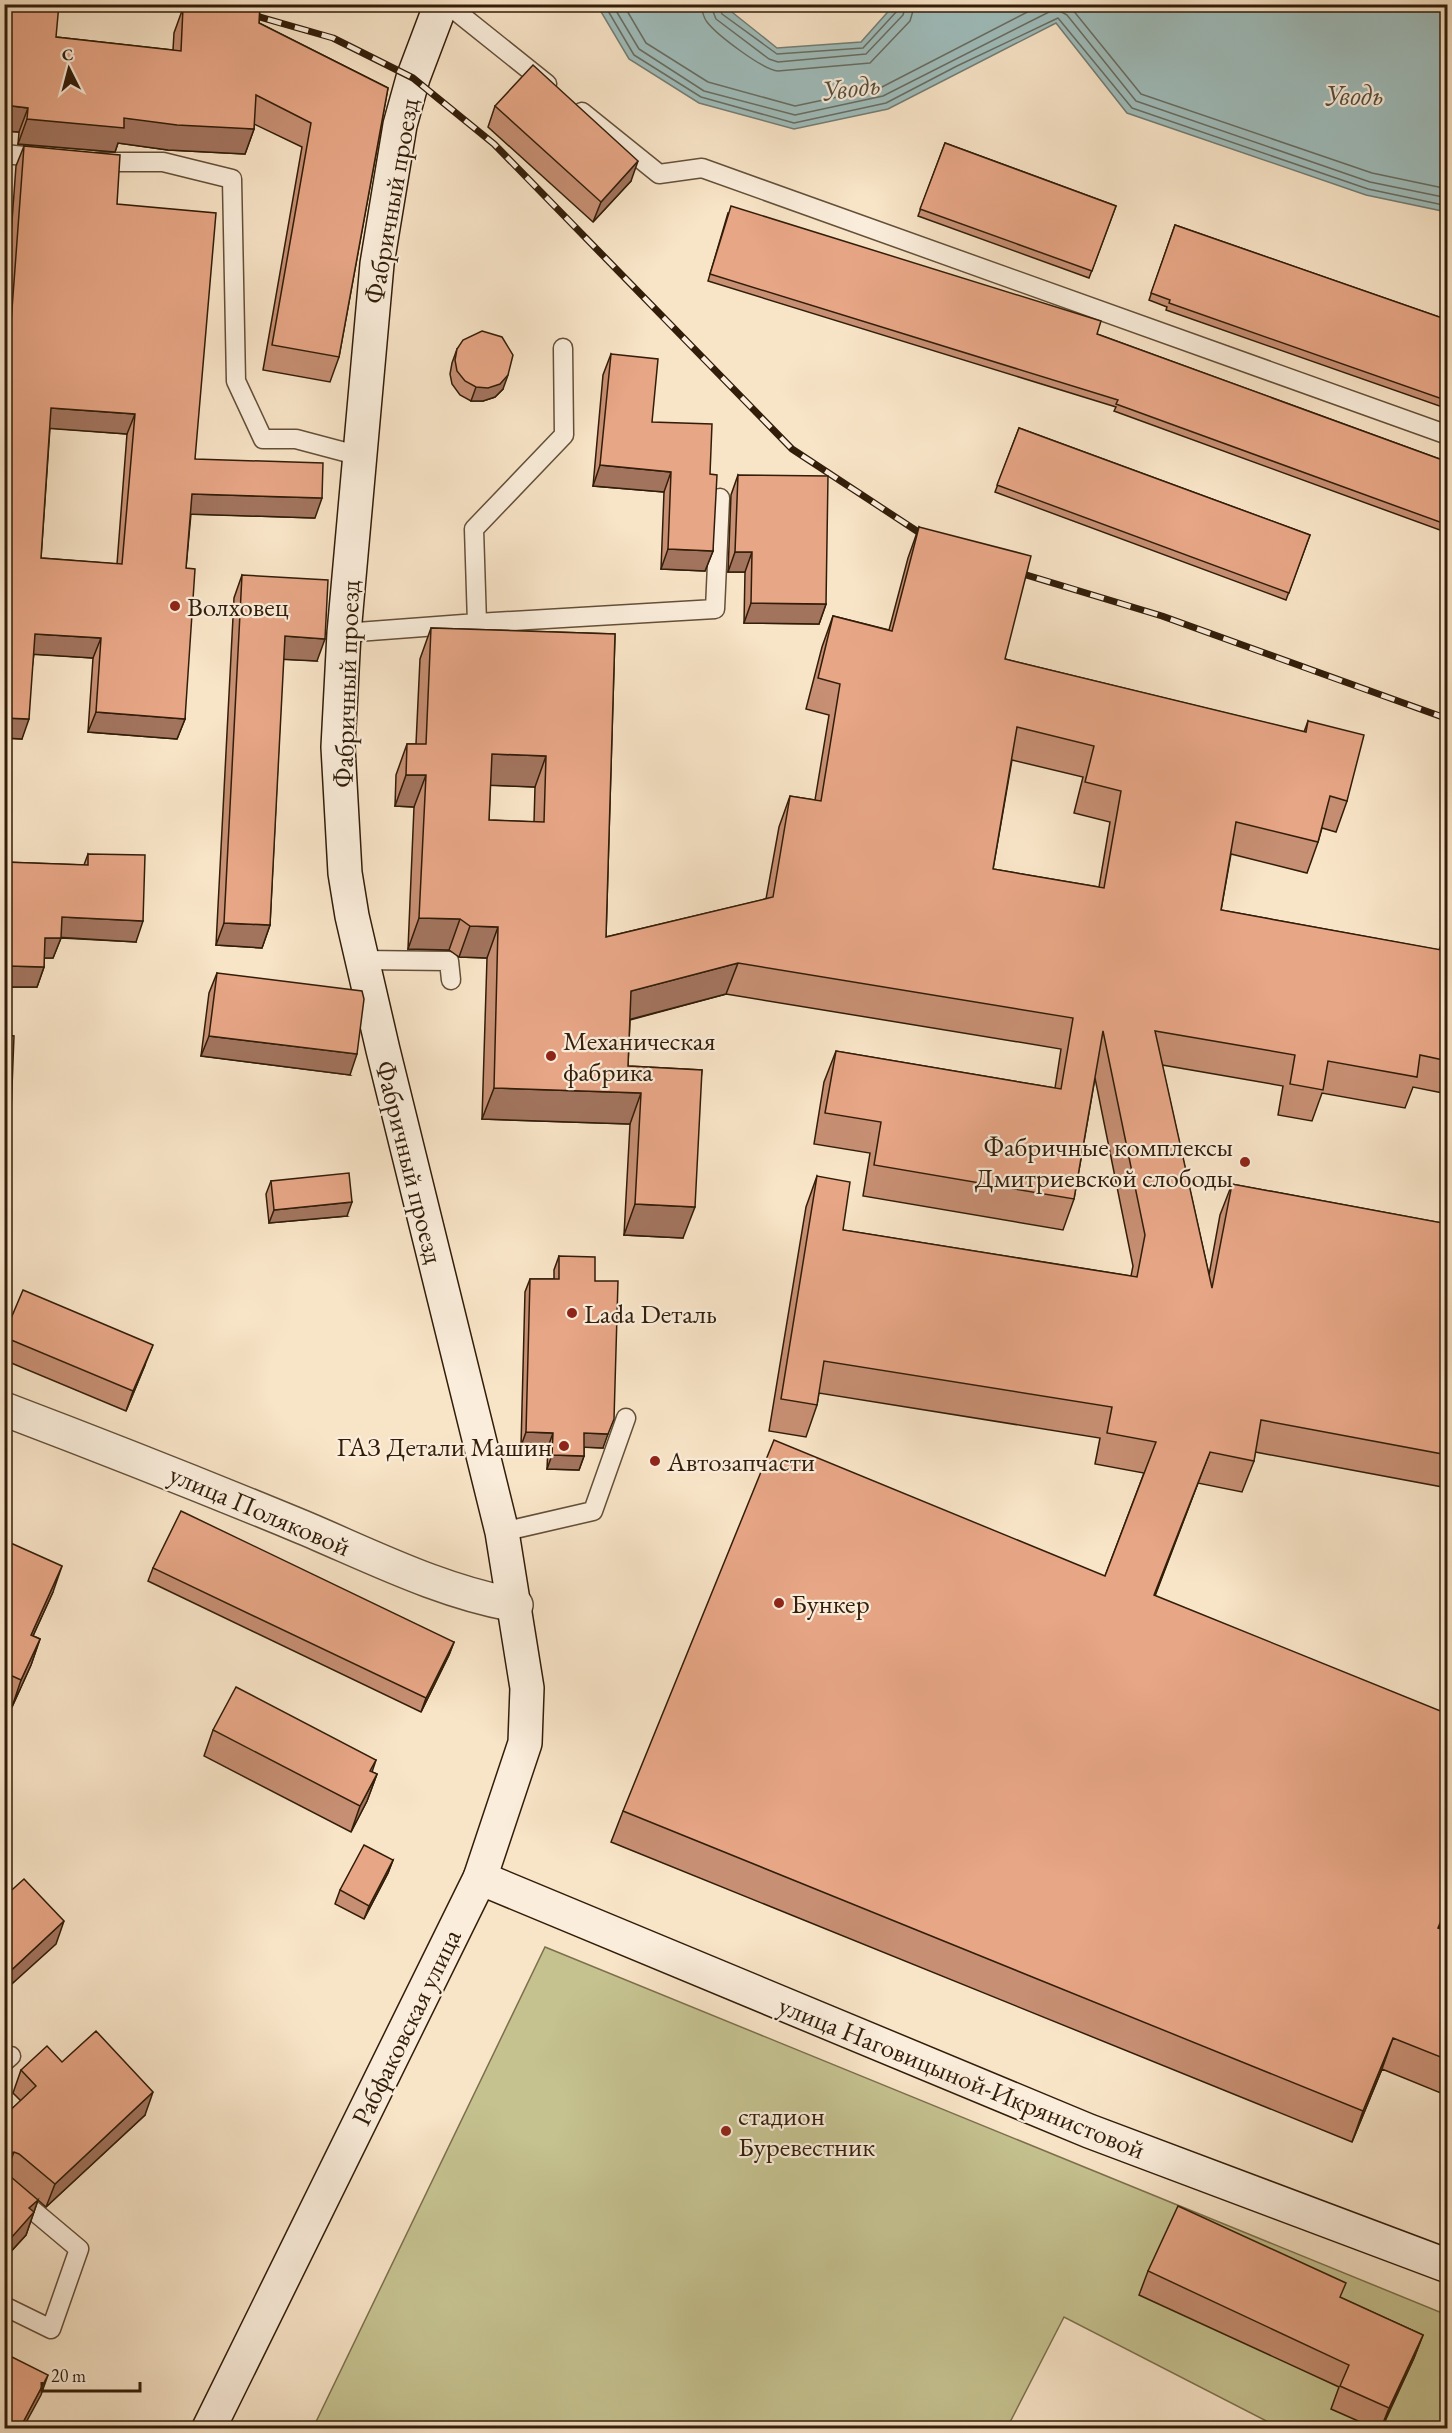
<svg xmlns="http://www.w3.org/2000/svg" width="1452" height="2433" viewBox="0 0 1452 2433" font-family="'EB Garamond',serif">
  <rect width="100%" height="100%" fill="#f8e4c7"/>
  <filter id="stains"><feTurbulence type="fractalNoise" baseFrequency=".00333" numOctaves="4"/><feColorMatrix values="0 0 0 0 .2 0 0 0 0 .09 0 0 0 0 .02 0 0 0 .5 -.17"/></filter>
  <radialGradient id="worn" r=".72"><stop offset=".6" stop-color="#630" stop-opacity="0"/><stop offset="1" stop-color="#630" stop-opacity=".3"/></radialGradient>
  <!-- green -->
  <path fill="#c5c290" stroke="#7c704c" stroke-width="1.5" d="M545 1947 1447 2315V2428H1280L1064 2317 1007 2428H313Z"/>
  <!-- water -->
  <path fill="#9fbdbc" stroke="#737d74" stroke-width="1.5" d="M597 5H723L777 48 861 42 894 5H1447V212L1366 195 1127 113 1056 23 888 109 794 129 699 103 629 59Z"/>
  <g fill="none" stroke-linecap="round" stroke-linejoin="round">
    <!-- shore -->
    <g stroke="#686d62" stroke-width="1.5">
      <path d="M604 4 634 55 701 97 794 123 886 103 957 66 1058 18 1132 108 1368 189 1448 206"/>
      <path d="M612 4 639 49 704 91 795 115 883 96 1049 12 1058 10 1067 15 1136 101 1370 182 1448 198"/>
      <path d="M623 4 646 43 708 82 795 106 880 88 1043 4"/>
      <path d="M701 4C702 11 703 17 707 22 717 35 763 70 778 71L870 63 910 21 915 4"/>
      <path d="M710 4 716 19 769 59 778 62 866 54 903 15 906 4"/>
      <path d="M718 4 722 14 777 54 863 48 897 11 898 4"/>
      <path d="M1068 4 1141 94 1372 173 1448 189"/>
    </g>
    <defs>
      <g id="lane">
        <path d="M447 4 547 84"/>
        <path d="M582 112 659 174 702 168 1448 435"/>
        <path d="M4 154 45 158"/>
        <path d="M96 162H163L232 179 236 381 263 439H296L360 456"/>
        <path d="M477 623 715 609 720 498"/>
        <path d="M344 633 477 623 474 529 564 435 563 348"/>
        <path d="M362 960 449 961 451 980"/>
        <path d="M502 1532 593 1511 626 1418"/>
        <path d="M4 2062 11 2056"/>
        <path d="M4 2186 79 2249 51 2329 4 2306"/>
      </g>
      <path id="street" d="M4 1409C104 1447 203 1486 302 1527 371 1556 441 1592 516 1605"/>
      <g id="secondary">
        <path d="M480 1878 1089 2131 1448 2266"/>
        <path d="M209 2428 480 1878 525 1743 527 1688 502 1532 383 1050 352 916 345 873 338 747 344 633 377 264 400 125 413 78 441 4"/>
      </g>
    </defs>
    <!-- lane casing -->
    <use href="#lane" stroke="#644f38" stroke-width="21"/>
    <!-- street casing -->
    <use href="#street" stroke="#644f38" stroke-width="36"/>
    <!-- secondary casing -->
    <use href="#secondary" stroke="#321d09" stroke-width="36"/>
    <!-- lane -->
    <use href="#lane" stroke="#faeddb" stroke-width="18"/>
    <!-- street -->
    <use href="#street" stroke="#faeddb" stroke-width="33"/>
    <!-- secondary -->
    <use href="#secondary" stroke="#faeddb" stroke-width="33"/>
    <defs>
      <g id="rail">
        <path d="M214 4 333 38 413 78 494 144 792 449 932 541"/>
        <path d="M1010 570 1162 616 1448 719"/>
      </g>
    </defs>
    <!-- rail casing -->
    <use href="#rail" stroke="#321d09" stroke-width="7"/>
    <!-- rail -->
    <use href="#rail" stroke="#faeddb" stroke-width="4.5" stroke-dasharray="14" stroke-linecap="butt"/>
  </g>
  <!-- wall -->
  <g fill="#c78f73" stroke="#321d09" stroke-width="1.5" fill-rule="evenodd">
    <path d="M4 4 56 37 173 50 174 33 183 8 201 9 202 4H260L259 23 388 88 339 357 330 382 263 370 302 147 254 124V129L245 154 168 150 118 143 115 152 18 144 19 132 4 131Z"/>
    <path d="M495 106 631 181 593 222 488 127Z"/>
    <path d="M945 143 1116 206 1089 278 918 216Z"/>
    <path d="M24 146 117 204 195 459 315 518 191 514 186 568 185 719 177 739 88 732 93 658 34 654 22 739 4 738V331L16 166ZM50 428 127 434 117 564 41 558Z"/>
    <path d="M728 213 1097 334 1448 462V533L1114 411 1116 407 708 281Z"/>
    <path d="M1175 225 1448 320V409L1166 310 1167 307 1149 300Z"/>
    <path d="M457 349 503 389 495 397 483 401H471L460 395 452 384 450 374 452 363Z"/>
    <path d="M611 354 652 422 710 474 713 551 705 571 661 569 664 492 593 486 603 375Z"/>
    <path d="M1019 428 1310 535 1286 600 995 492Z"/>
    <path d="M738 475 826 604 819 624 744 623 745 572H728L731 495Z"/>
    <path d="M919 527 1005 659 1304 732 1308 721 1347 801 1336 832 1322 828 1318 842 1307 873 1231 854 1221 910 1439 950 1444 937 1448 938V1094L1413 1087 1405 1108 1322 1093 1312 1121 1278 1115 1283 1086 1162 1065 1209 1275 1220 1215 1232 1184 1448 1224V1488L1255 1452 1254 1461 1242 1492 1198 1483 1155 1596 1439 1928 1448 1931V2096L1382 2069 1352 2142 611 1842 623 1811 1105 1576 1144 1473 1095 1464 1100 1438 819 1393 817 1405 806 1437 769 1431 806 1207 817 1176 843 1230 1131 1276 1133 1266 1095 1078 1074 1199 1063 1230 863 1196 870 1153 814 1144 824 1082 836 1051 1055 1088 1061 1049 726 994 630 1020 628 1066 702 1070 683 1238 624 1235 630 1124 482 1119 487 958 459 957 449 950 408 949 414 807 395 806 396 775 407 744H416L420 659 431 628 615 634 606 937 766 899 779 827 790 796 815 800 829 715 806 709 822 647 833 616 889 630 908 558ZM1012 760 1083 777 1074 813 1110 822 1099 887 993 869ZM490 785 535 787 534 822 489 820Z"/>
    <path d="M242 575 317 661 283 659 270 925 262 948 216 945 234 598Z"/>
    <path d="M88 854 136 942 61 938 53 958H44V967L37 987H9L7 1035 10 1139 4 1155V862L84 865Z"/>
    <path d="M217 973 350 1075 201 1056 209 993Z"/>
    <path d="M271 1181 347 1216 269 1223 266 1194Z"/>
    <path d="M559 1256 595 1281 603 1448 584 1447V1456L579 1470 547 1469 548 1447 521 1446 525 1292 530 1279H554V1270Z"/>
    <path d="M4 1335 145 1365 126 1411 4 1360Z"/>
    <path d="M4 1540 53 1592 33 1636 40 1639 31 1665 12 1707 4 1703Z"/>
    <path d="M153 1568 454 1642 449 1655 421 1712 148 1581Z"/>
    <path d="M213 1730 376 1760 372 1772 377 1774 367 1801 351 1832 204 1756Z"/>
    <path d="M393 1860 388 1873 364 1919 335 1904 340 1890Z"/>
    <path d="M62 2062 145 2115 46 2207 38 2200 26 2235 4 2259V2116L21 2101 13 2093 21 2070Z"/>
    <path d="M1148 2271 1341 2298 1423 2335 1414 2358 1382 2428H1374L1331 2409 1339 2387 1139 2295Z"/>
  </g>
  <!-- shaded-wall -->
  <g fill="#a2745e" stroke="#321d09" stroke-width="1.5">
    <path d="M4 105 28 108 19 132 4 131Z"/>
    <path d="M124 118 254 129 245 154 168 150 118 143 115 152 18 144 27 119Z"/>
    <path d="M638 161 631 181 593 222 601 202Z"/>
    <path d="M508 375 503 389 495 397 483 401H471L476 387Z"/>
    <path d="M51 408 135 414 127 434 44 428Z"/>
    <path d="M600 465 671 472 664 492 593 486Z"/>
    <path d="M192 494 322 498 315 518 185 514Z"/>
    <path d="M668 549 713 551 705 571 661 569Z"/>
    <path d="M735 552H752L745 572H728Z"/>
    <path d="M751 603 826 604 819 624 744 623Z"/>
    <path d="M35 634 101 638 93 658 28 654Z"/>
    <path d="M285 636 325 639 317 661 276 659Z"/>
    <path d="M96 712 185 719 177 739 88 732Z"/>
    <path d="M4 718 29 719 22 739 4 738Z"/>
    <path d="M492 754 546 756 535 787 480 785Z"/>
    <path d="M406 775H426L414 807 395 806Z"/>
    <path d="M62 917 143 921 136 942 55 937Z"/>
    <path d="M419 918 460 919 449 950 408 949Z"/>
    <path d="M224 923 270 925 262 948 216 945Z"/>
    <path d="M470 926 498 927 487 958 459 957Z"/>
    <path d="M45 938H61L53 958H38Z"/>
    <path d="M738 963 726 994 620 1022 631 991Z"/>
    <path d="M9 966 44 967 37 987H4Z"/>
    <path d="M209 1036 357 1054 350 1075 201 1056Z"/>
    <path d="M494 1088 641 1093 630 1124 482 1119Z"/>
    <path d="M4 1139H10L4 1155Z"/>
    <path d="M352 1202 347 1216 269 1223 274 1210Z"/>
    <path d="M635 1204 695 1207 683 1238 624 1235Z"/>
    <path d="M153 1345 145 1365 126 1411 133 1391Z"/>
    <path d="M526 1432 553 1433 548 1447 521 1446Z"/>
    <path d="M584 1433 608 1434 603 1448 579 1447Z"/>
    <path d="M1210 1452 1198 1483 1143 1626 1154 1595Z"/>
    <path d="M552 1455 584 1456 579 1470 547 1469Z"/>
    <path d="M62 1566 53 1592 21 1662 31 1635Z"/>
    <path d="M40 1639 31 1665 12 1707 21 1680Z"/>
    <path d="M454 1642 449 1655 421 1712 426 1698Z"/>
    <path d="M377 1774 367 1801 351 1832 360 1806Z"/>
    <path d="M393 1860 388 1873 364 1919 369 1906Z"/>
    <path d="M1448 1904V1907L1427 1959 1438 1928Z"/>
    <path d="M64 1921 56 1944 4 1991V1977Z"/>
    <path d="M1393 2038 1382 2069 1352 2142 1363 2111Z"/>
    <path d="M153 2092 145 2115 46 2207 55 2184Z"/>
    <path d="M14 2152 5 2175H4V2156Z"/>
    <path d="M38 2200 26 2235 4 2259V2246L29 2208Z"/>
    <path d="M1423 2335 1414 2358 1381 2428 1389 2408Z"/>
    <path d="M48 2375 41 2395 23 2428H20Z"/>
  </g>
  <!-- building -->
  <g fill="#e7a686" stroke="#321d09" stroke-width="1.5" fill-rule="evenodd">
    <path d="M4 4H59L56 37 181 51 183 8 208 9 209 4H260L259 23 388 88 339 357 272 345 311 123 256 95 254 129 177 125 124 118V128L27 119 28 108 4 105Z"/>
    <path d="M533 65 638 161 601 202 495 106Z"/>
    <path d="M945 143 1116 206 1092 271 920 209Z"/>
    <path d="M24 146 120 155 117 204 216 213 195 459 323 463 322 498 192 494 186 568 195 569 185 719 96 712 101 638 35 634 29 719 4 718V350H9ZM51 408 135 414 122 564 41 558Z"/>
    <path d="M731 206 1101 321 1097 334 1448 462V525L1116 404 1118 400 710 274Z"/>
    <path d="M1175 225 1448 320V401L1169 303 1170 300 1151 293Z"/>
    <path d="M482 331 502 337 513 355 508 375 500 384 488 388 476 387 465 381 457 371 455 360 457 349 463 340Z"/>
    <path d="M611 354 658 359 652 422 712 424 710 474 717 475 713 551 668 549 671 472 600 465Z"/>
    <path d="M1019 428 1310 535 1289 593 997 485Z"/>
    <path d="M738 475 828 476 826 604 751 603 752 552H735Z"/>
    <path d="M919 527 1031 556 1005 659 1306 732 1308 721 1364 735 1347 801 1330 796 1318 842 1236 822 1221 910 1441 950 1444 937 1448 938V1061L1420 1055 1417 1077 1328 1061 1323 1090 1290 1084 1295 1055 1155 1031 1212 1288 1232 1184 1448 1224V1455L1261 1420 1254 1461 1210 1452 1154 1595 1448 1714V1904L1438 1928 1448 1931V2060L1393 2038 1363 2111 623 1811 774 1440 1105 1576 1156 1442 1107 1433 1112 1407 824 1361 817 1405 781 1399 817 1176 850 1182 843 1230 1137 1277 1145 1235 1103 1031 1074 1199 874 1165 881 1122 825 1113 836 1051 1061 1089 1073 1018 738 963 631 991 628 1066 702 1070 695 1207 635 1204 641 1093 494 1088 498 927 470 926 460 919 419 918 426 775H406L407 744H426L431 628 615 634 606 937 773 897 790 796 821 801 840 684 818 678 833 616 892 631ZM1017 727 1094 746 1085 782 1121 791 1104 888 993 869ZM492 754 546 756 544 822 489 820Z"/>
    <path d="M242 575 328 580 325 639 285 636 270 925 224 923Z"/>
    <path d="M88 854 145 855 143 921 62 917 61 938H45L44 967 9 966 7 1035 14 1036 10 1139H4V862L88 865Z"/>
    <path d="M217 973 362 991 364 999 357 1054 209 1036Z"/>
    <path d="M349 1173 352 1202 274 1210 271 1181Z"/>
    <path d="M559 1256 595 1257V1281H618L614 1419 608 1434 584 1433V1456L552 1455 553 1433 526 1432 530 1279H559Z"/>
    <path d="M23 1290 153 1345 133 1391 4 1337V1335Z"/>
    <path d="M181 1511 454 1642 426 1698 153 1568Z"/>
    <path d="M4 1540 62 1566 31 1635 40 1639 21 1680 10 1675 4 1686Z"/>
    <path d="M236 1687 376 1760 370 1771 377 1774 360 1806 213 1730Z"/>
    <path d="M364 1845 393 1860 369 1906 340 1890Z"/>
    <path d="M24 1879 64 1921 4 1977V1897Z"/>
    <path d="M96 2031 153 2092 55 2184 19 2154 14 2152 4 2156V2116L36 2086 21 2070 47 2046 62 2062Z"/>
    <path d="M4 2171 38 2200 29 2208 34 2212 4 2246Z"/>
    <path d="M1178 2206 1346 2283 1340 2297 1423 2335 1389 2408 1340 2386 1349 2365 1148 2271Z"/>
    <path d="M4 2353 48 2375 20 2428H4Z"/>
  </g>
  <!-- markers -->
  <g fill="#8f2418" stroke="#faeddb" stroke-width="2">
    <circle cx="175" cy="606" r="6"/>
    <circle cx="551" cy="1056" r="6"/>
    <circle cx="1245" cy="1162" r="6"/>
    <circle cx="572" cy="1313" r="6"/>
    <circle cx="564" cy="1446" r="6"/>
    <circle cx="655" cy="1461" r="6"/>
    <circle cx="779" cy="1603" r="6"/>
    <circle cx="726" cy="2131" r="6"/>
  </g>
  <g text-anchor="middle" dominant-baseline="central" stroke-width="4.5" stroke-linejoin="round" paint-order="stroke">
    <!-- street labels -->
    <g font-size="27" fill="#321d09" stroke="#faeddb">
      <text transform="translate(391 201) rotate(-80)">Фабричный проезд</text>
      <text transform="translate(346 684) rotate(-88)">Фабричный проезд</text>
      <text transform="translate(410 1162) rotate(76)">Фабричный проезд</text>
      <text transform="translate(260 1510) rotate(23)">улица Поляковой</text>
      <text transform="translate(406 2027) rotate(-64)">Рабфаковская улица</text>
      <text transform="translate(962 2077) rotate(22)">улица Наговицыной-Икрянистовой</text>
    </g>
    <!-- poi labels -->
    <g font-size="27" fill="#321d09" stroke="#faeddb" text-anchor="start">
      <text x="187" y="606">Волховец</text>
      <text x="563" y="1040">Механическая<tspan x="563" dy="31">фабрика</tspan></text>
      <text x="1233" y="1146" text-anchor="end">Фабричные комплексы<tspan x="1233" dy="31">Дмитриевской слободы</tspan></text>
      <text x="584" y="1313">Lada Dеталь</text>
      <text x="552" y="1446" text-anchor="end">ГАЗ Детали Машин</text>
      <text x="667" y="1461">Автозапчасти</text>
      <text x="791" y="1603">Бункер</text>
      <text x="738" y="2115">стадион<tspan x="738" dy="31">Буревестник</tspan></text>
    </g>
    <!-- water labels -->
    <g font-size="28" font-style="italic" fill="#534d3f" stroke="#faeddb">
      <text transform="translate(851 87) rotate(-7)">Уводь</text>
      <text x="1354" y="95">Уводь</text>
    </g>
  </g>
  <!-- margin -->
  <rect width="1452" height="2433" fill="none" stroke="#f8e4c7" stroke-width="24"/>
  <rect x="6" y="6" width="1440" height="2421" fill="none" stroke="#321d09" stroke-width="3"/>
  <rect x="12" y="12" width="1428" height="2409" fill="none" stroke="#321d09" stroke-width="1.5"/>
  <!-- north arrow -->
  <g transform="translate(69 69) rotate(354)" stroke="#faeddb" stroke-width="4.5" paint-order="stroke">
  <path d="M0-4.5L10 22L0 15L-10 22Z" fill="#321d09"/>
  <text y="-9" font-size="16" font-weight="bold" text-anchor="middle" fill="#321d09">С</text>
  </g>
  <!-- scale -->
  <path d="M42 2382v9h98v-9" fill="none" stroke="#321d09" stroke-width="3"/>
  <text x="51" y="2382" font-size="18" fill="#321d09" stroke="#faeddb" stroke-width="4.5" paint-order="stroke">20 m</text>
  <rect width="100%" height="100%" filter="url(#stains)"/>
  <rect width="100%" height="100%" fill="url(#worn)"/>
</svg>
